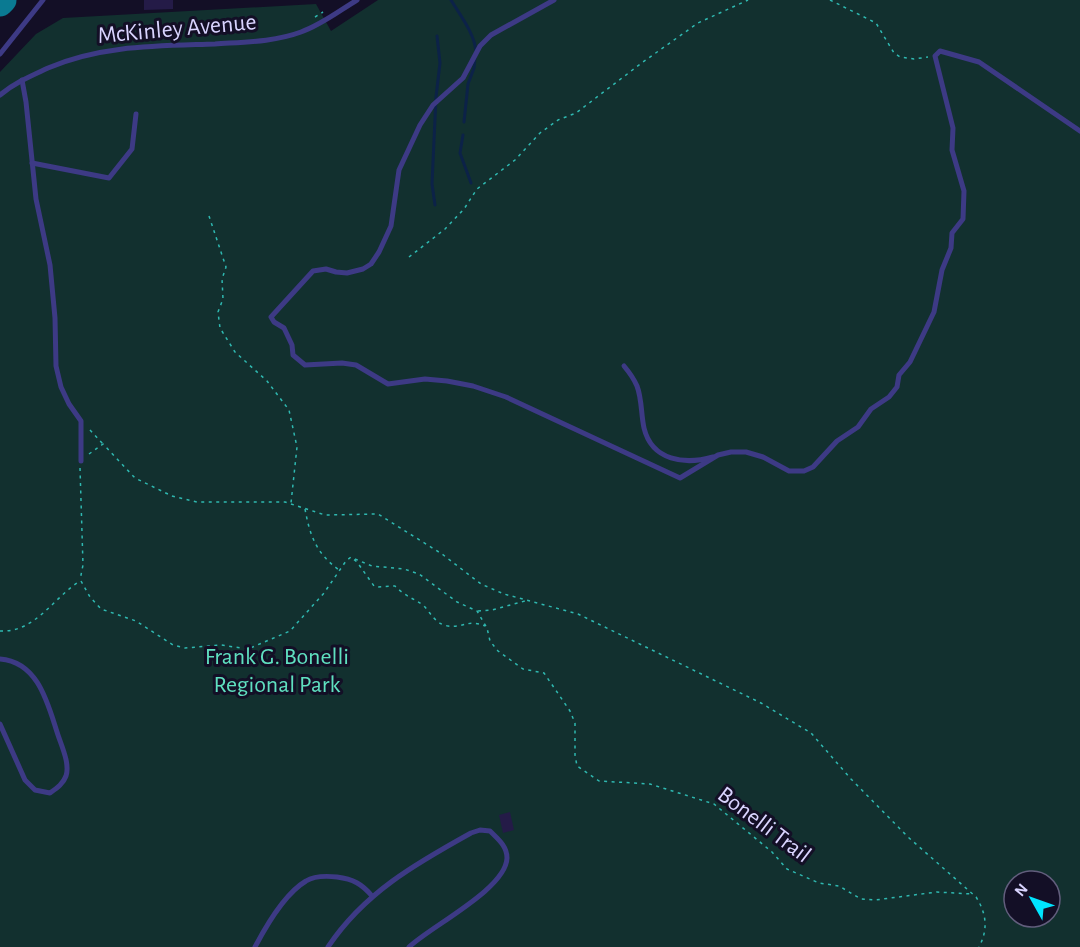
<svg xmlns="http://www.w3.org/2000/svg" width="1080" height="947" viewBox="0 0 1080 947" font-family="'Alegreya Sans',sans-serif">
  <rect width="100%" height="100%" fill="#130f26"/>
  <!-- green -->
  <path fill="#12302f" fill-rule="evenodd" d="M378 0H1080V947H0V72L36 34 63 18 316 4 331 31ZM1014 881H1050V917H1014Z"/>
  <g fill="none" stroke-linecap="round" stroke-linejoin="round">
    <!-- stream -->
    <g stroke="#0c2248" stroke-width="3">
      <path d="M451 0C460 15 475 34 476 52"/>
      <path d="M464 122 468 84 474 68 475 58"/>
      <path d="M463 135 460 153 471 183"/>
      <path d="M435 205 432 184 436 97 440 63 437 36"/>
    </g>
    <!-- taxiway -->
    <path stroke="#0a7a92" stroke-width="27" d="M0 3 3 0"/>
  </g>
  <!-- building -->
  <g fill="#241b47">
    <path d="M144 0H173V9L144 10Z"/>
    <path d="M510 812 514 830 503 833 499 815Z"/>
  </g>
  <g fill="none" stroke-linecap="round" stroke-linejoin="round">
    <!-- path -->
    <g stroke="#2fb8b0" stroke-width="1.5" stroke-dasharray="3 4.5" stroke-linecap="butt">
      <path d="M830 0 876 23 894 53 900 57 914 59 928 57"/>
      <path d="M315 17 323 12"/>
      <path d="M209 216 226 267 222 279 223 299 218 312 220 328 235 352 267 381 289 410 297 447 291 503"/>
      <path d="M409 257 445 229 464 209 477 189 515 160 540 133 558 120 576 113 643 62 698 23 748 0"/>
      <path d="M90 430 103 444"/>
      <path d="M89 454 103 444 135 478 172 496 197 502H285L325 515 378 514 442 554 481 584 504 594 578 614 761 703 811 733 851 779 908 837 976 897C987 914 988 930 979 947"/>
      <path d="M80 468 83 565 80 580"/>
      <path d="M305 509C310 536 316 553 339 570"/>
      <path d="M355 559 372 566 404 569 419 574 457 602 477 611 487 628 490 641 498 651 523 669 544 673 570 711 575 723V755L577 766 599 781 650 784 714 804 772 852 787 869 819 883 839 886 861 899 875 900 937 892 972 894"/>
      <path d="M81 581 90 597 101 609 136 621 173 645 185 648 221 645 248 649 290 631 324 593 346 561 351 557 357 562 374 586 378 587 395 586C406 597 413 598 423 605 431 613 435 624 448 626 463 628 468 619 485 626"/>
      <path d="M478 611 492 610 525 601"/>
      <path d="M0 631C35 633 54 597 80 581"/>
    </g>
    <!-- lane -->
    <g stroke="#3d3a85" stroke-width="5">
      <path d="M554 0 491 35 480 46 463 78 433 105 420 125 399 170 391 226 379 252 371 264 363 269 347 273 336 272 326 269 313 271 271 317 274 322 284 328 292 345 293 355 305 365 342 363 356 365 388 384 425 379 447 381 473 386 506 397 680 478 718 455 731 452H746L763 457 789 471H804L813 467 837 441 858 427 871 409 889 397 897 387 899 375 910 362 934 312 942 270 951 248 952 233 963 219 964 191 952 150 953 128 935 56 940 51 979 62 1080 131"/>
      <path d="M0 54 43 0"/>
      <path d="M22 80 26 102 36 199 50 265 55 318 56 366 61 387 69 404 81 421V461"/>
      <path d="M0 95C14 83 31 76 48 68 101 45 158 46 215 44 244 42 274 42 301 32 321 25 339 11 357 0"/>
      <path d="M32 163 109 178 132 149 136 114"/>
      <path d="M624 366C629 372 634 379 637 386 642 399 641 415 644 428 652 461 685 465 713 457"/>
      <path d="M0 659C39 662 48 705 58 735 62 747 70 764 66 776 63 784 57 788 50 793L35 790 25 780 0 724"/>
      <path d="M255 947C266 926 284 894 306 881 314 876 328 876 337 877 353 879 362 884 372 896"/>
      <path d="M328 947C364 893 415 864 471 833L480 830 490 831C498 839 507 846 507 858 506 889 431 926 409 947"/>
    </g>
  </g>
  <g text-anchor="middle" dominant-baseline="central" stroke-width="6" stroke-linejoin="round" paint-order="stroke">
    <!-- street labels -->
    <g font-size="24" fill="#d9d4ff" stroke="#130f26">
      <text transform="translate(177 29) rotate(-5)">McKinley Avenue</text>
      <text transform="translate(764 825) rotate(37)">Bonelli Trail</text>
    </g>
    <!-- park labels -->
    <g font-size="24" fill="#5fe0c0" stroke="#130f26">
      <text x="277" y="657">Frank G. Bonelli<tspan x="277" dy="28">Regional Park</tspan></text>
    </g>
  </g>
  <!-- north arrow -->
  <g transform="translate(1032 899) rotate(310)"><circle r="28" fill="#130f26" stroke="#625e7d" stroke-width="1.5"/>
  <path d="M0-4.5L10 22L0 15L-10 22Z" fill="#00e5ff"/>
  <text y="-9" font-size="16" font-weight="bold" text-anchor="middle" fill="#d9d4ff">N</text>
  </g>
</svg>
